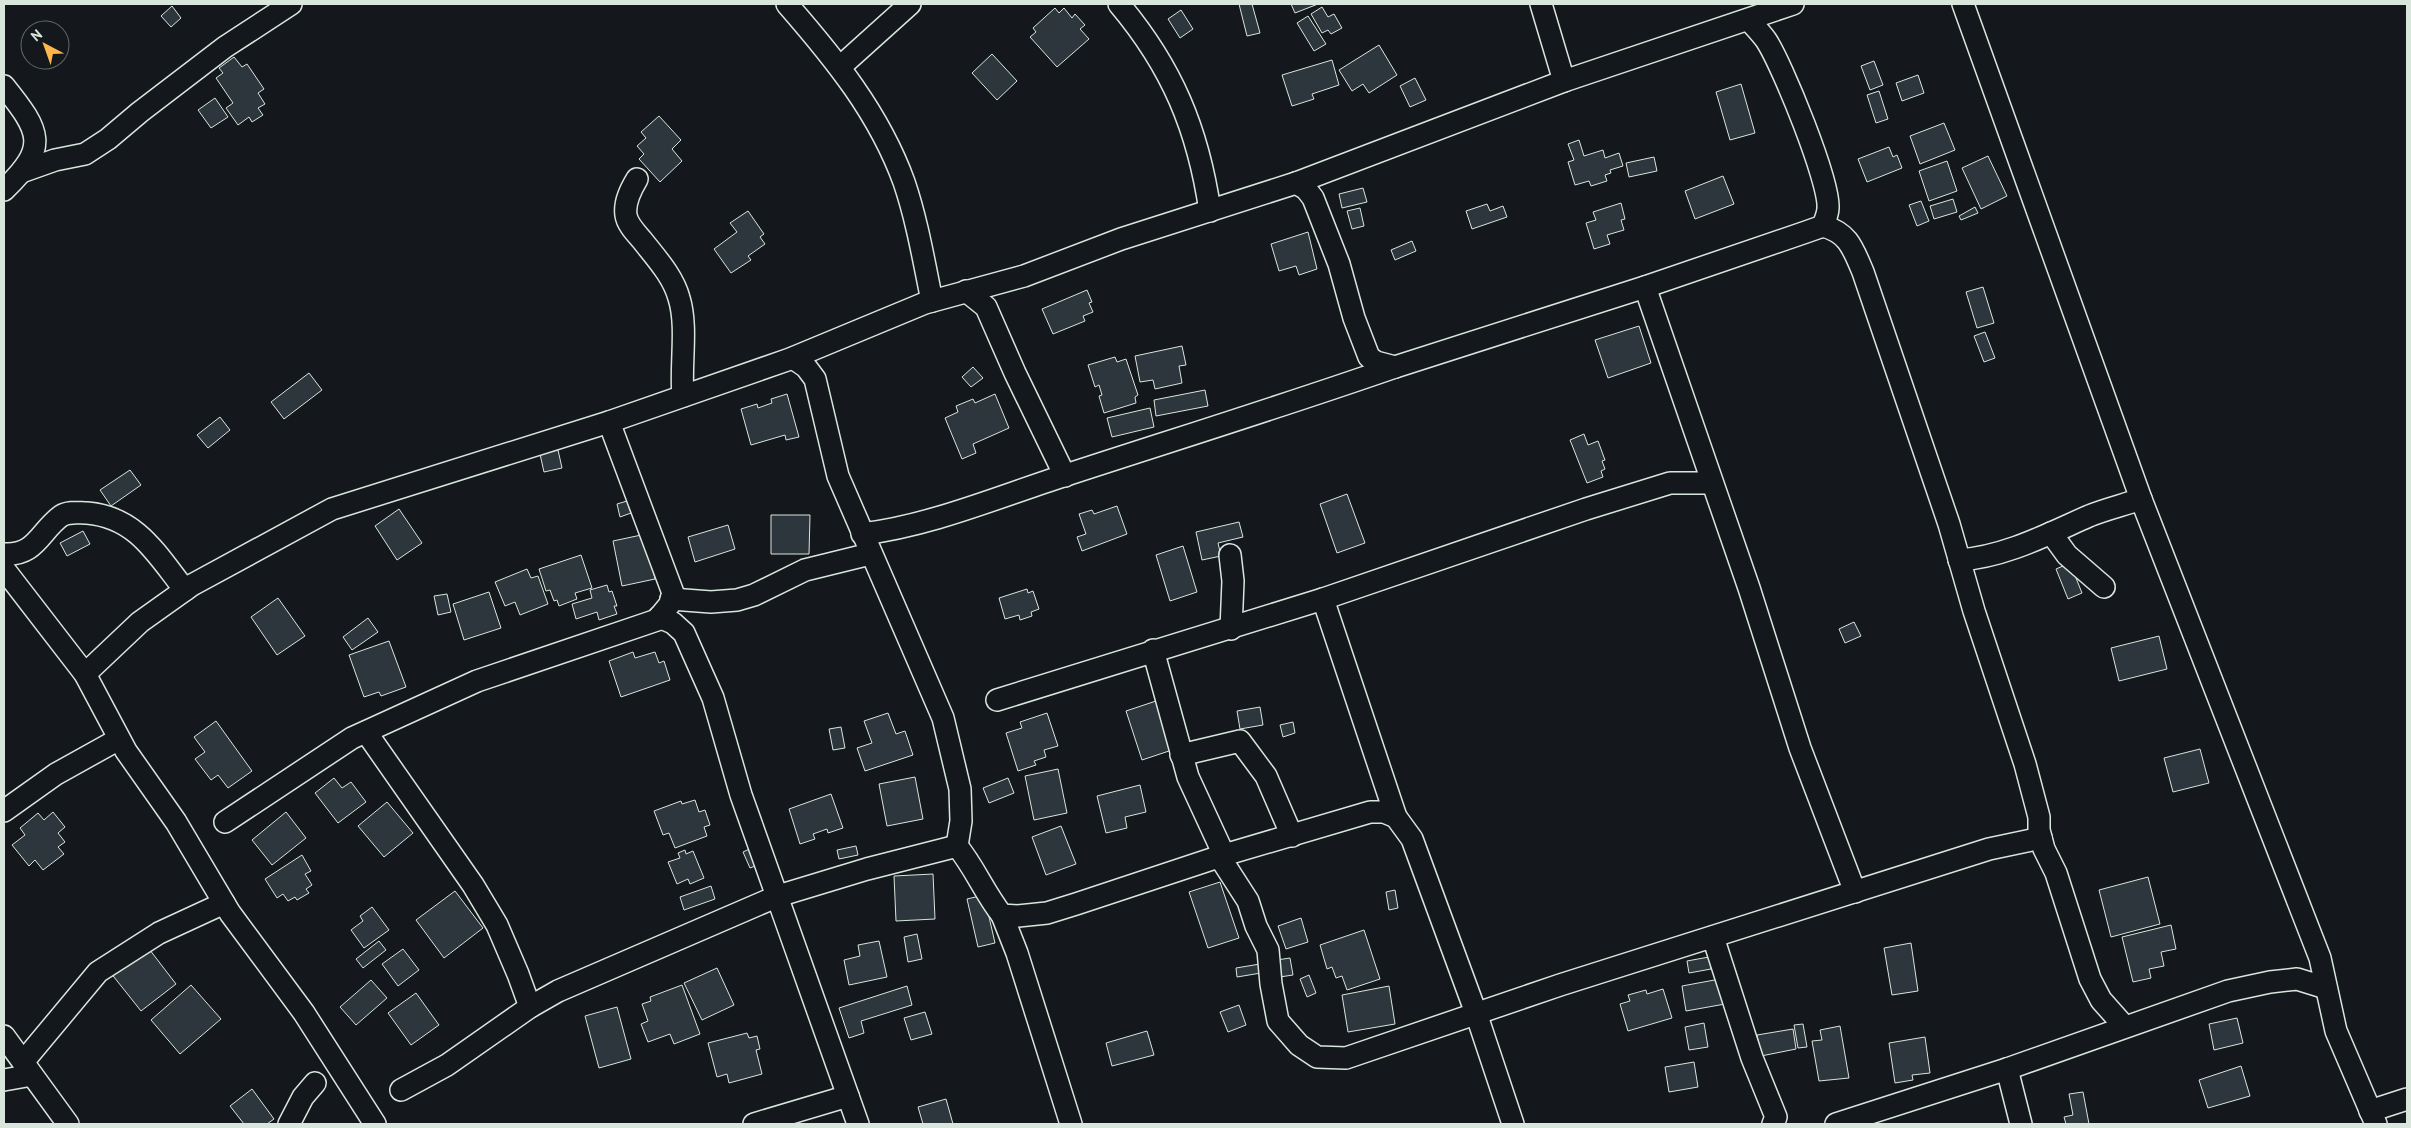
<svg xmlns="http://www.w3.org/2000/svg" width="2411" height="1128" viewBox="0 0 2411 1128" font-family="'PT Sans',sans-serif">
  <rect width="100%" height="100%" fill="#14181c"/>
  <!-- building -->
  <g fill="#2c363c" stroke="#d8e6dc">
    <path d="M1239 4H1252L1260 33 1247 36Z"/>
    <path d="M1291 4H1318L1295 13Z"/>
    <path d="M172 6 181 18 171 27 161 16Z"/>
    <path d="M1322 7 1328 17 1334 14 1342 28 1331 34 1328 30 1322 33 1311 14Z"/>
    <path d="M1055 8 1059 13 1064 8 1072 18 1075 14 1085 25 1080 29 1089 39 1057 67 1030 37 1036 32 1033 28Z"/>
    <path d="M1181 10 1193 29 1180 38 1168 19Z"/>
    <path d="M1308 16 1326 44 1314 51 1297 23Z"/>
    <path d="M1379 45 1397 75 1369 93 1363 84 1352 91 1339 70Z"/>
    <path d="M992 54 1017 81 997 100 972 73Z"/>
    <path d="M234 57 242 67 247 64 264 89 258 93 265 104 258 108 263 115 252 122 249 117 238 125 226 108 233 103 216 78 223 73 219 68Z"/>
    <path d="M1332 60 1339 85 1312 94 1314 99 1292 106 1282 75Z"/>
    <path d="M1874 61 1883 85 1870 90 1861 66Z"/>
    <path d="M1918 75 1924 93 1902 101 1896 83Z"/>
    <path d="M1415 78 1426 100 1410 107 1400 86Z"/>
    <path d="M1741 84 1755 133 1730 140 1716 92Z"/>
    <path d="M1879 91 1888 119 1876 123 1867 95Z"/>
    <path d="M215 98 228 117 211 128 198 110Z"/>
    <path d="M659 116 681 140 672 149 682 161 660 182 639 159 644 154 637 146 646 138 641 132Z"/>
    <path d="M1944 123 1955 150 1920 164 1910 136Z"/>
    <path d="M1579 140 1584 156 1603 150 1605 158 1619 153 1623 166 1610 170 1611 173 1605 175 1607 181 1591 186 1589 181 1575 185 1568 162 1574 160 1568 144Z"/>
    <path d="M1889 147 1893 157 1897 155 1902 168 1867 182 1858 159Z"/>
    <path d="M1988 156 2007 196 1981 209 1962 168Z"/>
    <path d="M1654 157 1657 171 1629 177 1626 163Z"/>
    <path d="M1947 161 1957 191 1929 201 1919 171Z"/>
    <path d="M1723 176 1734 204 1695 219 1685 191Z"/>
    <path d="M1363 188 1367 202 1342 208 1339 194Z"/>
    <path d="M1953 199 1957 212 1934 219 1930 206Z"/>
    <path d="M1921 201 1929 221 1917 226 1909 205Z"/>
    <path d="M1621 203 1625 219 1621 220 1624 230 1607 235 1610 244 1594 249 1586 223 1596 220 1593 212Z"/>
    <path d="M1487 204 1490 211 1503 206 1507 217 1472 229 1466 211Z"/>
    <path d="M1975 207 1978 213 1961 220 1959 216Z"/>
    <path d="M1360 208 1364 226 1352 229 1347 211Z"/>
    <path d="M748 211 764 234 760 237 765 244 748 256 751 260 731 273 714 249 737 232 730 223Z"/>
    <path d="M1308 232 1317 269 1299 275 1296 266 1279 271 1271 244Z"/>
    <path d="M1412 241 1416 251 1395 260 1391 250Z"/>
    <path d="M1983 287 1994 323 1977 328 1966 292Z"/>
    <path d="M1087 290 1092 302 1089 303 1093 312 1083 316 1085 321 1053 334 1042 309Z"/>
    <path d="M1639 326 1651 363 1608 378 1595 340Z"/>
    <path d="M1985 332 1995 358 1984 362 1974 336Z"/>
    <path d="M1182 346 1186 365 1179 366 1182 383 1155 389 1153 380 1140 382 1135 356Z"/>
    <path d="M1115 357 1117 362 1126 359 1138 395 1135 397 1136 403 1104 413 1099 396 1102 395 1099 385 1095 387 1088 365Z"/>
    <path d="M973 367 983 378 971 387 962 377Z"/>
    <path d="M309 373 322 390 284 419 271 402Z"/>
    <path d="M1205 390 1208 406 1156 416 1154 400Z"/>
    <path d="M787 394 799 437 786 440 785 435 751 445 741 409 757 404 758 408 772 403 771 399Z"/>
    <path d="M995 394 1009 428 973 444 976 453 962 459 945 418 958 412 956 406 973 399 975 403Z"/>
    <path d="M1150 408 1154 427 1112 437 1107 418Z"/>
    <path d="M220 417 230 430 208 448 197 435Z"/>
    <path d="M1584 434 1588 445 1598 441 1605 460 1602 461 1605 469 1601 471 1603 477 1587 483 1570 440Z"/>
    <path d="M558 450 562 468 544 472 540 454Z"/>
    <path d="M130 470 141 485 111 506 100 490Z"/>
    <path d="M1347 494 1365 543 1337 553 1320 504Z"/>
    <path d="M627 501 631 513 620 517 617 504Z"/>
    <path d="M1117 506 1127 534 1082 551 1077 537 1086 534 1079 514 1092 510 1094 514Z"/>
    <path d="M399 509 422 543 397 560 375 526Z"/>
    <path d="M771 515H810L809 554H771Z"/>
    <path d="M1239 522 1243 537 1218 543 1221 556 1202 560 1196 532Z"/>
    <path d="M728 525 735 549 695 562 688 537Z"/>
    <path d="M83 531 90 544 67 556 60 543Z"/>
    <path d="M646 534 655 579 622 586 613 541Z"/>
    <path d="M1183 546 1197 592 1170 601 1156 555Z"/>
    <path d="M581 555 592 588 575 593 577 599 559 606 557 600 554 601 550 590 546 591 539 569Z"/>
    <path d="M2070 563 2082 593 2068 599 2056 569Z"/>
    <path d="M527 569 531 578 538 576 548 604 520 615 515 602 505 606 495 582Z"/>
    <path d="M607 585 609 592 612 591 617 606H614L617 614 599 620 597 612 576 619 572 604 592 598 590 590Z"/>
    <path d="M1027 589 1028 593 1033 591 1039 609 1031 612 1032 616 1020 620 1019 615 1005 619 999 598Z"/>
    <path d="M489 592 501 628 464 640 453 604Z"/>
    <path d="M447 594 451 612 438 615 434 596Z"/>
    <path d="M278 598 305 636 277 655 251 617Z"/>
    <path d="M368 618 378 632 352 650 343 637Z"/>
    <path d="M1854 622 1861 636 1845 643 1839 629Z"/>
    <path d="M2159 636 2167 669 2119 681 2111 648Z"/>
    <path d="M389 641 406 687 381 696 379 692 364 697 349 655Z"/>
    <path d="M633 652 635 658 655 652 659 663 664 661 670 680 621 697 609 661Z"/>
    <path d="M1156 701 1172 750 1142 760 1126 711Z"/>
    <path d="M1260 707 1263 725 1240 729 1237 711Z"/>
    <path d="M888 713 896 734 905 731 913 755 865 771 857 748 872 743 864 721Z"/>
    <path d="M1047 713 1058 746 1044 750 1046 757 1034 761 1036 765 1018 771 1006 733 1022 728 1020 722Z"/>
    <path d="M216 721 252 771 228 788 218 775 211 780 195 759 205 752 194 737Z"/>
    <path d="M1293 722 1295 733 1283 737 1280 725Z"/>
    <path d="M841 727 845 748 833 750 829 729Z"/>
    <path d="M2200 749 2209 783 2173 792 2164 758Z"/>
    <path d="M1058 769 1067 813 1034 820 1025 776Z"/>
    <path d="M915 777 923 819 887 826 879 784Z"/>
    <path d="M334 778 342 788 351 782 366 802 338 823 315 793Z"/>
    <path d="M1008 778 1014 793 989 803 983 788Z"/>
    <path d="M1140 785 1146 812 1125 817 1127 828 1106 833 1097 796Z"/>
    <path d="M831 794 843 828 828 833 827 829 813 834 815 839 800 844 789 809Z"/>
    <path d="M695 800 699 812 705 810 710 825 704 827 707 836 675 848 669 833 663 835 654 811 681 801 682 804Z"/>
    <path d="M387 802 413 833 384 857 358 826Z"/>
    <path d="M53 812 65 827 58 833 65 842 58 847 64 854 43 870 35 860 29 866 12 845 25 835 20 828 38 813 44 820Z"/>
    <path d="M286 812 306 838 272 865 252 840Z"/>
    <path d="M1061 826 1076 864 1046 875 1032 837Z"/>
    <path d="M756 846 763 863 750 868 743 852Z"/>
    <path d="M856 846 858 855 839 859 837 850Z"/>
    <path d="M685 850 686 854 693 851 704 878 690 884 688 879 677 884 668 862 680 858 678 853Z"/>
    <path d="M302 855 311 871 305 874 312 885 306 889 309 893 297 900 295 897 288 901 283 894 277 898 265 879Z"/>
    <path d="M933 874 935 919 896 921 894 876Z"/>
    <path d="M2148 877 2160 924 2111 937 2099 890Z"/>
    <path d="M1220 882 1239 938 1208 948 1189 892Z"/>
    <path d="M711 886 715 899 684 910 680 897Z"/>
    <path d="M1395 890 1398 908 1389 910 1386 892Z"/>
    <path d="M455 891 483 928 444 958 416 920Z"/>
    <path d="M984 895 995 943 978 947 967 899Z"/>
    <path d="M372 907 389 930 364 948 351 930 363 921 360 916Z"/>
    <path d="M1301 918 1308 942 1286 949 1278 926Z"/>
    <path d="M2171 925 2176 949 2161 952 2164 966 2149 969 2151 978 2133 982 2122 937Z"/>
    <path d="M1364 930 1380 979 1347 990 1342 976 1336 978 1332 967 1327 969 1320 945Z"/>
    <path d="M917 934 922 959 908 962 904 937Z"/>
    <path d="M379 941 386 950 363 968 356 959Z"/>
    <path d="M879 941 887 977 849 985 844 960 860 956 858 945Z"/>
    <path d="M1911 943 1918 991 1892 995 1884 948Z"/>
    <path d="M146 945 176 984 141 1011 110 972Z"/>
    <path d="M403 949 419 970 398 986 382 964Z"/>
    <path d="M1709 957 1711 969 1689 973 1687 961Z"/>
    <path d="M1290 958 1293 975 1273 978 1270 961Z"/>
    <path d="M1260 964 1261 973 1237 977 1236 968Z"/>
    <path d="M717 968 734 1005 702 1020 684 983Z"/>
    <path d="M1309 975 1316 993 1307 997 1300 979Z"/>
    <path d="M1720 979 1725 1004 1686 1011 1682 986Z"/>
    <path d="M371 980 387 998 356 1025 340 1007Z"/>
    <path d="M191 985 221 1019 180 1054 151 1020Z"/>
    <path d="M682 985 700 1034 674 1044 670 1034 648 1042 641 1024 648 1021 642 1004 651 1001 650 997Z"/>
    <path d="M907 986 912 1005 861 1021 864 1033 849 1038 839 1008Z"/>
    <path d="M1389 986 1395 1024 1348 1032 1342 995Z"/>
    <path d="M1663 989 1672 1018 1628 1031 1620 1004 1630 1001 1628 995 1646 990 1647 994Z"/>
    <path d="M416 993 439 1025 411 1045 388 1013Z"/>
    <path d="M1239 1005 1246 1025 1228 1032 1220 1012Z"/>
    <path d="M617 1007 631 1059 599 1068 585 1016Z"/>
    <path d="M925 1012 932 1034 911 1040 904 1018Z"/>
    <path d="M2237 1018 2243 1043 2214 1050 2209 1024Z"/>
    <path d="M1704 1023 1708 1047 1689 1050 1685 1027Z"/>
    <path d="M1803 1024 1807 1047 1798 1048 1794 1025Z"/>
    <path d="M1840 1026 1849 1078 1819 1081 1812 1041 1822 1040 1820 1030Z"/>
    <path d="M1793 1029 1796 1049 1761 1056 1757 1035Z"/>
    <path d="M1147 1031 1154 1055 1112 1066 1106 1043Z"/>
    <path d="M747 1033 749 1038 757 1036 760 1049 756 1050 762 1074 729 1083 727 1074 717 1077 708 1043Z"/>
    <path d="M1925 1037 1930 1073 1912 1075 1913 1080 1895 1083 1889 1043Z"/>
    <path d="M1694 1062 1698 1087 1669 1092 1665 1067Z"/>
    <path d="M2241 1066 2250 1096 2208 1108 2199 1080Z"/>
    <path d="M252 1089 274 1119 267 1124H244L230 1106Z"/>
    <path d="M2083 1092 2089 1124H2066L2064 1117 2073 1115 2069 1094Z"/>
    <path d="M946 1099 953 1124H923L918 1107Z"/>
  </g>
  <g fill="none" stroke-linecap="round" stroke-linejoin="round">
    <defs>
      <g id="minor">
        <path d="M787 4C834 58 879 113 904 182 917 220 924 262 932 301"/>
        <path d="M1119 4C1172 67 1198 129 1210 211"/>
        <path d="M1541 4 1564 81"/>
        <path d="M1963 4 2141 499 2320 958 2336 1031 2376 1124"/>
        <path d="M840 67 910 4"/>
        <path d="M4 86C41 132 49 147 4 190"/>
        <path d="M24 171 55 160 85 154 108 139 140 112 225 47 291 4"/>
        <path d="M637 179C631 189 624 202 626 215 627 224 636 233 642 240 656 258 673 276 679 298 688 327 680 365 683 396"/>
        <path d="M1296 183 1306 189 1313 198 1339 264 1354 318 1369 357 1376 362 1395 367 1645 287 1806 232 1823 226C1825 220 1828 214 1828 208 1830 182 1782 64 1766 40 1761 33 1754 26 1749 20"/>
        <path d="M1823 226C1849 233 1853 249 1863 272L1949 524 1974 611 2025 764 2039 817V830L2044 849 2056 873 2090 979 2101 1000 2125 1027"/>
        <path d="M1645 287 1749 588 1800 748 1855 892"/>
        <path d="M966 291 986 307 1015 373 1065 476"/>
        <path d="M793 358 806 367 815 379 838 476 943 718 960 789 961 821 957 846"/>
        <path d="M2051 533 2067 555 2104 587"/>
        <path d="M862 534C928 526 993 499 1057 478 1170 441 1283 406 1395 367"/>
        <path d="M4 554C36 556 40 531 61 516 69 511 79 513 87 513 137 517 157 555 185 590"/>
        <path d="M1230 555 1233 581 1231 629"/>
        <path d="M1959 560C2005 557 2048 534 2089 516 2106 509 2124 505 2141 499"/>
        <path d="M4 569 85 674 126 751 176 822 230 913 304 1013 375 1124"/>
        <path d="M671 599 711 602 737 600 754 595 805 570 870 554"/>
        <path d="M1323 599 1396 817"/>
        <path d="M659 617 673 623 684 633 713 698 741 795 858 1124"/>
        <path d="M1153 650 1188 777 1224 855"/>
        <path d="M85 674 140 622 192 585 332 509 609 422 790 359 925 303 1024 276 1121 239 1296 183 1564 81 1793 4"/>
        <path d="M997 700 1323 599 1586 509 1670 483H1712"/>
        <path d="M366 732 473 885 497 925 518 974 530 1007"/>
        <path d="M1181 755 1240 741 1266 776 1292 836"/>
        <path d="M4 811 56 774 119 739"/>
        <path d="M225 822 352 738 385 723 477 681 657 620 670 604 673 593 609 422"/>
        <path d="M1219 856 1248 901 1256 926 1268 950 1271 984 1278 1021 1299 1045 1317 1057 1346 1058 1560 985 1989 849 2041 838"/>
        <path d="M1002 915 1017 953 1071 1124"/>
        <path d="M1713 937 1752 1058 1776 1117 1773 1124"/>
        <path d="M4 1036 68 1124"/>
        <path d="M23 1062 98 972 159 933 224 903"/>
        <path d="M2007 1069 2021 1124"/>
        <path d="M4 1080 32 1075"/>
        <path d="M401 1090 447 1065 530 1007 558 991 778 896 867 869 957 846C975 868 984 892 1002 915L1018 916 1047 913 1076 904 1224 855 1370 812H1384L1396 817 1412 839 1476 1013 1513 1124"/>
        <path d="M2370 1111 2407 1099"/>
        <path d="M289 1124 303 1097 315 1083"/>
        <path d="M754 1124 848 1096"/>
        <path d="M1836 1124 2007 1069 2228 991 2270 982 2297 979 2326 988"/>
      </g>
    </defs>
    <!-- minor casing -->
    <use href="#minor" stroke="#d8e6dc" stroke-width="24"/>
    <!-- minor -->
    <use href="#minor" stroke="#14181c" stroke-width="21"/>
  </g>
  <!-- border -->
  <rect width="2411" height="1128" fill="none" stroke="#d8e6dc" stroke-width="10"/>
  <!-- north arrow -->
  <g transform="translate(45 45) rotate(319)"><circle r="24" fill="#14181c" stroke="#626a69"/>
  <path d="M0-4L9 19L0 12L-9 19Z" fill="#ffb74d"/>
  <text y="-8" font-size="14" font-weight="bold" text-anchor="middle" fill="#d8e6dc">N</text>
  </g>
</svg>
